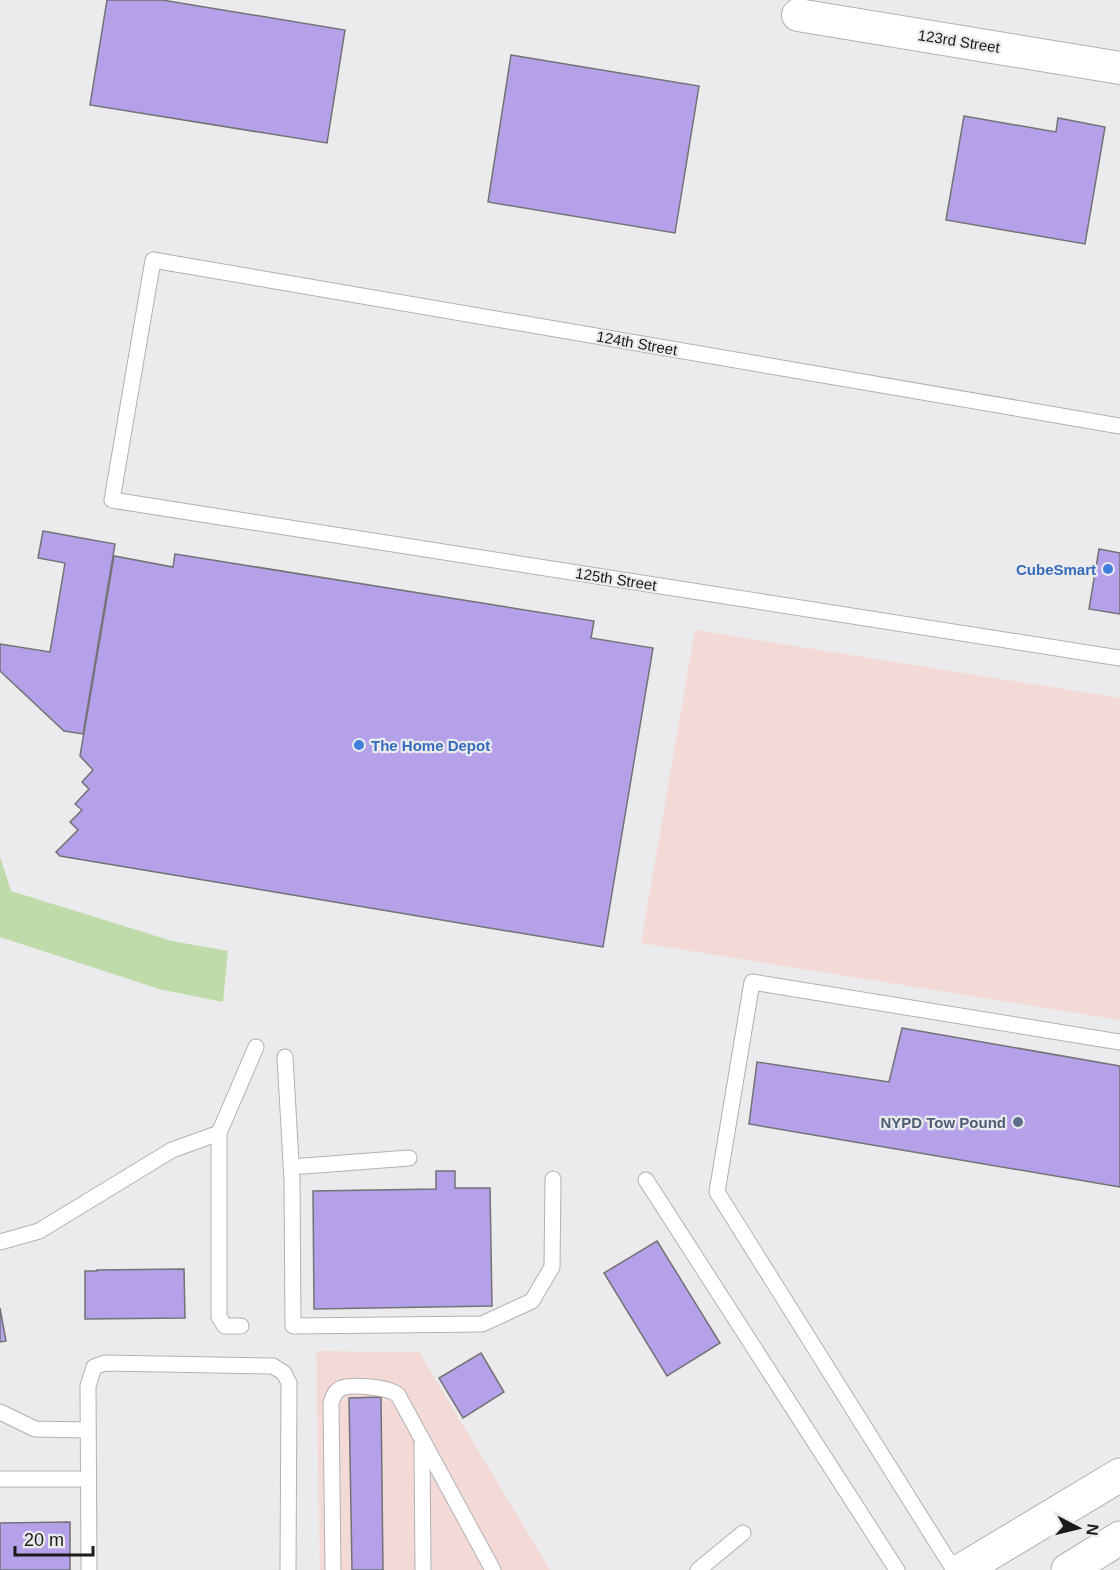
<svg xmlns="http://www.w3.org/2000/svg" width="1120" height="1570" viewBox="0 0 1120 1570" font-family="Helvetica,sans-serif">
  <rect width="100%" height="100%" fill="#ebeaed"/>
  <!-- industrial -->
  <g fill="#f4dad6">
    <path d="M695 630 1120 698V1020L641 943Z"/>
    <path d="M316 1351 419 1352 550 1570H320Z"/>
  </g>
  <!-- green -->
  <path fill="#bfdba9" d="M0 857 11 891 172 941 228 951 223 1002 159 989 0 937Z"/>
  <!-- building -->
  <g fill="#b5a1e9" stroke="#737275" stroke-width="1.5">
    <path d="M107 0H162L345 30 327 143 90 105Z"/>
    <path d="M511 55 699 86 675 233 488 202Z"/>
    <path d="M964 116 1056 132 1058 118 1105 127 1085 244 946 220Z"/>
    <path d="M43 531 115 544 83 734 64 731 0 671V644L50 652 65 563 38 558Z"/>
    <path d="M1099 549 1120 553V614L1089 609Z"/>
    <path d="M175 554 594 621 591 638 653 648 603 947 60 856 56 852 78 830 70 822 82 810 75 804 89 789 82 782 93 770 80 756 114 556 173 567Z"/>
    <path d="M902 1028 1120 1066V1187L749 1124 757 1062 889 1082Z"/>
    <path d="M436 1171H455V1188H490L492 1306 314 1309 313 1191 436 1189Z"/>
    <path d="M657 1241 720 1343 667 1376 604 1273Z"/>
    <path d="M184 1269 185 1318 85 1319V1271H97V1270Z"/>
    <path d="M0 1308 6 1341 0 1342Z"/>
    <path d="M481 1353 504 1392 463 1418 439 1378Z"/>
    <path d="M381 1397 383 1570H352L349 1398Z"/>
    <path d="M70 1522V1570H0V1523Z"/>
  </g>
  <g fill="none" stroke-linecap="round" stroke-linejoin="round">
    <defs>
      <g id="service">
        <path d="M1120 426 153 260 112 500 1120 658"/>
        <path d="M285 1057 292 1180 293 1326 482 1324 532 1301 552 1267 553 1179"/>
        <path d="M291 1167 409 1158"/>
        <path d="M646 1180 897 1570"/>
        <path d="M0 1242 39 1231 172 1150 219 1133"/>
        <path d="M241 1326H225L219 1317V1133L256 1047"/>
        <path d="M0 1412 35 1429 88 1430"/>
        <path d="M422 1444 423 1570"/>
        <path d="M0 1479H88"/>
        <path d="M89 1570 88 1386 94 1367 105 1363 273 1366 284 1373 289 1383 288 1570"/>
        <path d="M333 1570 331 1403C333 1397 335 1390 342 1388 353 1384 389 1387 398 1395L493 1570"/>
        <path d="M698 1570 743 1533"/>
        <path d="M954 1570 717 1192 752 982 1120 1042"/>
      </g>
      <path id="minor" d="M798 15 1120 68"/>
      <g id="secondary">
        <path d="M962 1570 1120 1475"/>
        <path d="M1068 1570 1120 1538"/>
      </g>
    </defs>
    <!-- service casing -->
    <use href="#service" stroke="#b1b1b4" stroke-width="17"/>
    <!-- minor casing -->
    <use href="#minor" stroke="#b1b1b4" stroke-width="34"/>
    <!-- secondary casing -->
    <use href="#secondary" stroke="#b1b1b4" stroke-width="35"/>
    <!-- service -->
    <use href="#service" stroke="#fff" stroke-width="15"/>
    <!-- minor -->
    <use href="#minor" stroke="#fff" stroke-width="32"/>
    <!-- secondary -->
    <use href="#secondary" stroke="#fff" stroke-width="33"/>
  </g>
  <!-- markers -->
  <g fill="#3f7fe0" stroke="#ebeaed" stroke-width="2">
    <circle cx="1108" cy="569" r="6"/>
    <circle cx="359" cy="745" r="6"/>
  </g>
  <circle fill="#5c6f8a" stroke="#ebeaed" stroke-width="2" cx="1018" cy="1122" r="6"/>
  <g text-anchor="middle" dominant-baseline="central" stroke-width="4.5" stroke-linejoin="round" paint-order="stroke">
    <!-- street labels -->
    <g font-size="15" fill="#1b1b1c" stroke="#ebeaed">
      <text transform="translate(959 41) rotate(9)">123rd Street</text>
      <text transform="translate(637 343) rotate(10)">124th Street</text>
      <text transform="translate(616 579) rotate(9)">125th Street</text>
    </g>
    <!-- shop labels -->
    <g font-size="15" font-weight="bold" fill="#366cbe" stroke="#ebeaed" text-anchor="end">
      <text x="1096" y="569">CubeSmart</text>
      <text x="371" y="745" text-anchor="start">The Home Depot</text>
    </g>
    <!-- service labels -->
    <g font-size="15" font-weight="bold" fill="#4e5e75" stroke="#ebeaed" text-anchor="end">
      <text x="1006" y="1122">NYPD Tow Pound</text>
    </g>
  </g>
  <!-- north arrow -->
  <g transform="translate(1078 1528) rotate(97)" stroke="#ebeaed" stroke-width="4.5" paint-order="stroke">
  <path d="M0-4.5L10 22L0 15L-10 22Z" fill="#1b1b1c"/>
  <text y="-9" font-size="16" font-weight="bold" text-anchor="middle" fill="#1b1b1c">N</text>
  </g>
  <!-- scale -->
  <path d="M15 1546v9h78v-9" fill="none" stroke="#1b1b1c" stroke-width="3"/>
  <text x="24" y="1546" font-size="18" fill="#1b1b1c" stroke="#ebeaed" stroke-width="4.5" paint-order="stroke">20 m</text>
</svg>
